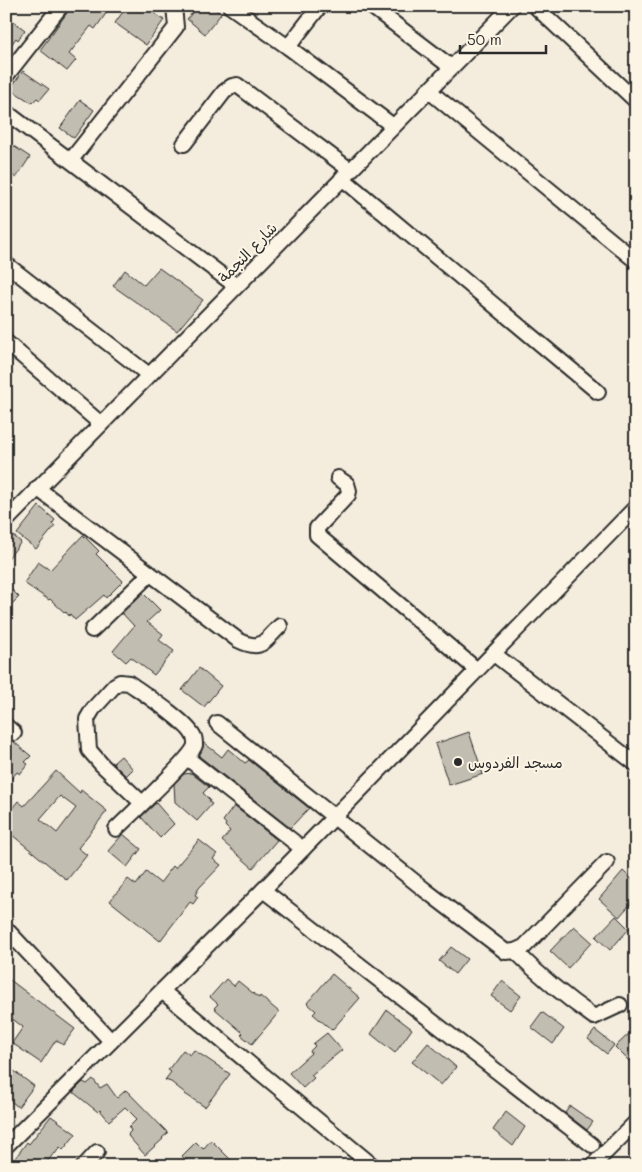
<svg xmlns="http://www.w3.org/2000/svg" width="642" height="1172" viewBox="0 0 642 1172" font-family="Mali,'Playpen Sans Arabic',sans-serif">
  <rect width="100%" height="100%" fill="#f4edde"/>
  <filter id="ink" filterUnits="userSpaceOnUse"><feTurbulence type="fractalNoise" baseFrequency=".02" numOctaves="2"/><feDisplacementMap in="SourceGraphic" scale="10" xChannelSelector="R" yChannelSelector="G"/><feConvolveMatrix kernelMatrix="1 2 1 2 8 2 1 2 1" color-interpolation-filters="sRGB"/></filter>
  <g filter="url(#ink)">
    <!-- building -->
    <g fill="#c2bdb1" stroke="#2b2b2b" fill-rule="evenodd">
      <path d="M72 6H99L107 12 95 29 91 26 69 54 76 60 67 71 40 50Z"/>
      <path d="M127 6H144L164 20 146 45 115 23Z"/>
      <path d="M198 6H212L221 14 205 34 187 19Z"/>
      <path d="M6 16 25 30 18 40 16 38 6 52Z"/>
      <path d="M23 71 49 89 40 100 37 98 32 103 10 89Z"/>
      <path d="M80 100 94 110 74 138 60 128Z"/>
      <path d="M6 141 30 157 16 178 6 171Z"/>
      <path d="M159 268 203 300 177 331 113 286 125 270 144 285Z"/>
      <path d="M39 506 55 520 52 524 55 526 36 549 17 534Z"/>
      <path d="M6 530 21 542 6 561Z"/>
      <path d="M83 535 99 551 96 554 123 581 106 598 104 595 75 620 70 614 69 616 66 612 65 613 50 599 49 600 24 583 38 562 50 570Z"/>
      <path d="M6 584 19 597 6 610Z"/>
      <path d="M143 593 160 610 147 622 163 634 159 640 174 651 154 675 131 657 126 662 113 651 134 626 122 613Z"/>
      <path d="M199 668 221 686 204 707 182 690Z"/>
      <path d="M469 732 483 774 449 785 435 744Z"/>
      <path d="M9 740 14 742 31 756 25 762 28 764 20 774 17 772 11 779 6 774V744Z"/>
      <path d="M204 743 222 757 228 749 245 763 249 760 309 808 290 828 199 756Z"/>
      <path d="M121 756 133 769 126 776 113 763Z"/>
      <path d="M56 771 80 793 81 790 107 811 78 848 87 855 67 880 6 830V816L18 801 24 806ZM60 796 76 808 57 833 40 819Z"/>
      <path d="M191 773 209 787 203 793 210 800 209 802 212 804 197 821 175 802 174 784 184 774Z"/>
      <path d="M156 803 174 824 160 838 141 817Z"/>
      <path d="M234 806 277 840 253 868 222 841 230 831 225 826 226 824 223 821Z"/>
      <path d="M123 834 141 849 127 867 108 851Z"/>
      <path d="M199 840 217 854 213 859 221 865 199 888 195 895 198 897 193 904 190 902 160 941 110 901 128 879 136 885 146 872 160 883 173 866 175 868Z"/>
      <path d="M623 871 636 883V898L619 917 599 899Z"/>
      <path d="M616 916 629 929 610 950 596 937Z"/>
      <path d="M574 926 592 942 568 968 550 951Z"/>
      <path d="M451 947 467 959 455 974 439 961Z"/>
      <path d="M332 974 360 998 332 1030 313 1014 316 1011 307 1003Z"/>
      <path d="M6 977 75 1029 63 1045 56 1040 41 1063 12 1043 23 1027 6 1014Z"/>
      <path d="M226 979 234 986 238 981 259 998 260 996 279 1012 252 1044 241 1035 243 1033 214 1008 218 1004 210 997Z"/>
      <path d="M502 981 521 996 510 1010 491 996Z"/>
      <path d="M387 1010 412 1029 395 1053 371 1034Z"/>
      <path d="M542 1012 564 1029 553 1044 531 1027Z"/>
      <path d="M636 1027V1068L615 1047Z"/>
      <path d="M595 1030 614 1045 607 1054 588 1039Z"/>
      <path d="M327 1033 342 1050 311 1075 314 1078 303 1088 289 1073 311 1053 310 1051 315 1046 313 1044Z"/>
      <path d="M428 1043 456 1067 441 1085 412 1062Z"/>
      <path d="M183 1050 190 1055 194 1050 230 1074 205 1107 185 1094V1093L171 1082 165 1080 171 1072 168 1070Z"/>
      <path d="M6 1065 34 1086 18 1107 6 1097Z"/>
      <path d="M93 1079 100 1088 107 1084 117 1098 126 1090 168 1133 162 1138 163 1139 145 1155 129 1137 128 1134 131 1131 129 1127 137 1119 125 1107 109 1121 100 1110 98 1112 73 1092 83 1082 87 1084Z"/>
      <path d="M570 1106 593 1122 587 1130 565 1113Z"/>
      <path d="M506 1112 525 1127 513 1146 493 1130Z"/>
      <path d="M51 1116 76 1134 63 1150 60 1147 55 1154 54 1153 44 1166H19L13 1161 27 1142 29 1144Z"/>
      <path d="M211 1140 237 1166H191L182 1156 196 1142 203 1149Z"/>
    </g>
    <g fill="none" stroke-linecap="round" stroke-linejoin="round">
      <defs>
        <g id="minor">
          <path d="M230 6 288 47 393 126"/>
          <path d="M371 6 451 67"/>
          <path d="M535 6 636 101"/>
          <path d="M288 47 320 6"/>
          <path d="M6 76 61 6"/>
          <path d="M428 90 636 261"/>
          <path d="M6 112 236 286"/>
          <path d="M184 144 224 92 232 86 237 85 350 170"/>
          <path d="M71 160 176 27 174 6"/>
          <path d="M342 178 598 392"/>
          <path d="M6 264 149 375"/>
          <path d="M6 342 101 424"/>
          <path d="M338 478 347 484 349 491 348 495 317 528V535L477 670"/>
          <path d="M37 488 238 640C262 652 263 642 280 626"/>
          <path d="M6 521 512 6"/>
          <path d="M92 630 150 574"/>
          <path d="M494 654 636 764"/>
          <path d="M217 723 425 890 506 952 515 951 524 947 607 862"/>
          <path d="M6 726 14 733"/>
          <path d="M187 758 303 849"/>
          <path d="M116 829C129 816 192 758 195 745 195 742 195 739 194 737 189 723 143 693 129 683L120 682 115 685 93 709 87 719 89 750 102 765 142 803"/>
          <path d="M263 890 592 1145"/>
          <path d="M6 929 111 1041"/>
          <path d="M515 951C540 976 565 997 594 1017L620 1005"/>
          <path d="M162 991 373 1166"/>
          <path d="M6 1146 263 890 636 507"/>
          <path d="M84 1166 97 1152"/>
          <path d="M592 1166 636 1122"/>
        </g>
      </defs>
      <!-- minor casing -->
      <use href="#minor" stroke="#2b2b2b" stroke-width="18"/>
      <!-- minor -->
      <use href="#minor" stroke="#fcf5e5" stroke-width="14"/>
    </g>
  </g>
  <!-- markers -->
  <circle fill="#2b2b2b" stroke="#fcf5e5" stroke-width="2" cx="458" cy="762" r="5"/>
  <g text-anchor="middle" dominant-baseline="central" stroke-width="4" stroke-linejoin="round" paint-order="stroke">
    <!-- street labels -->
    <g font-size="15" fill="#2b2b2b" stroke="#fcf5e5">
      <text transform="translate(247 252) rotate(-46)">شارع النجمة</text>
    </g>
    <!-- poi labels -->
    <g font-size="15" fill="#2b2b2b" stroke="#fcf5e5" text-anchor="start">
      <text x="468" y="762">مسجد الفردوس</text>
    </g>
  </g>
  <!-- margin -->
  <rect width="642" height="1172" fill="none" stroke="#fcf5e5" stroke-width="25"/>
  <rect x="12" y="12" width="617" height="1147" fill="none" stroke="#2b2b2b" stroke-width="2" filter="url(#ink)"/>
  <!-- scale -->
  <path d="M460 45v8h86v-8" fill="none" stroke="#2b2b2b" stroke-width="2.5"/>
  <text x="467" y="45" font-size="15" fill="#2b2b2b" stroke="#fcf5e5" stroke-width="4" paint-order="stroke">50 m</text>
</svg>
